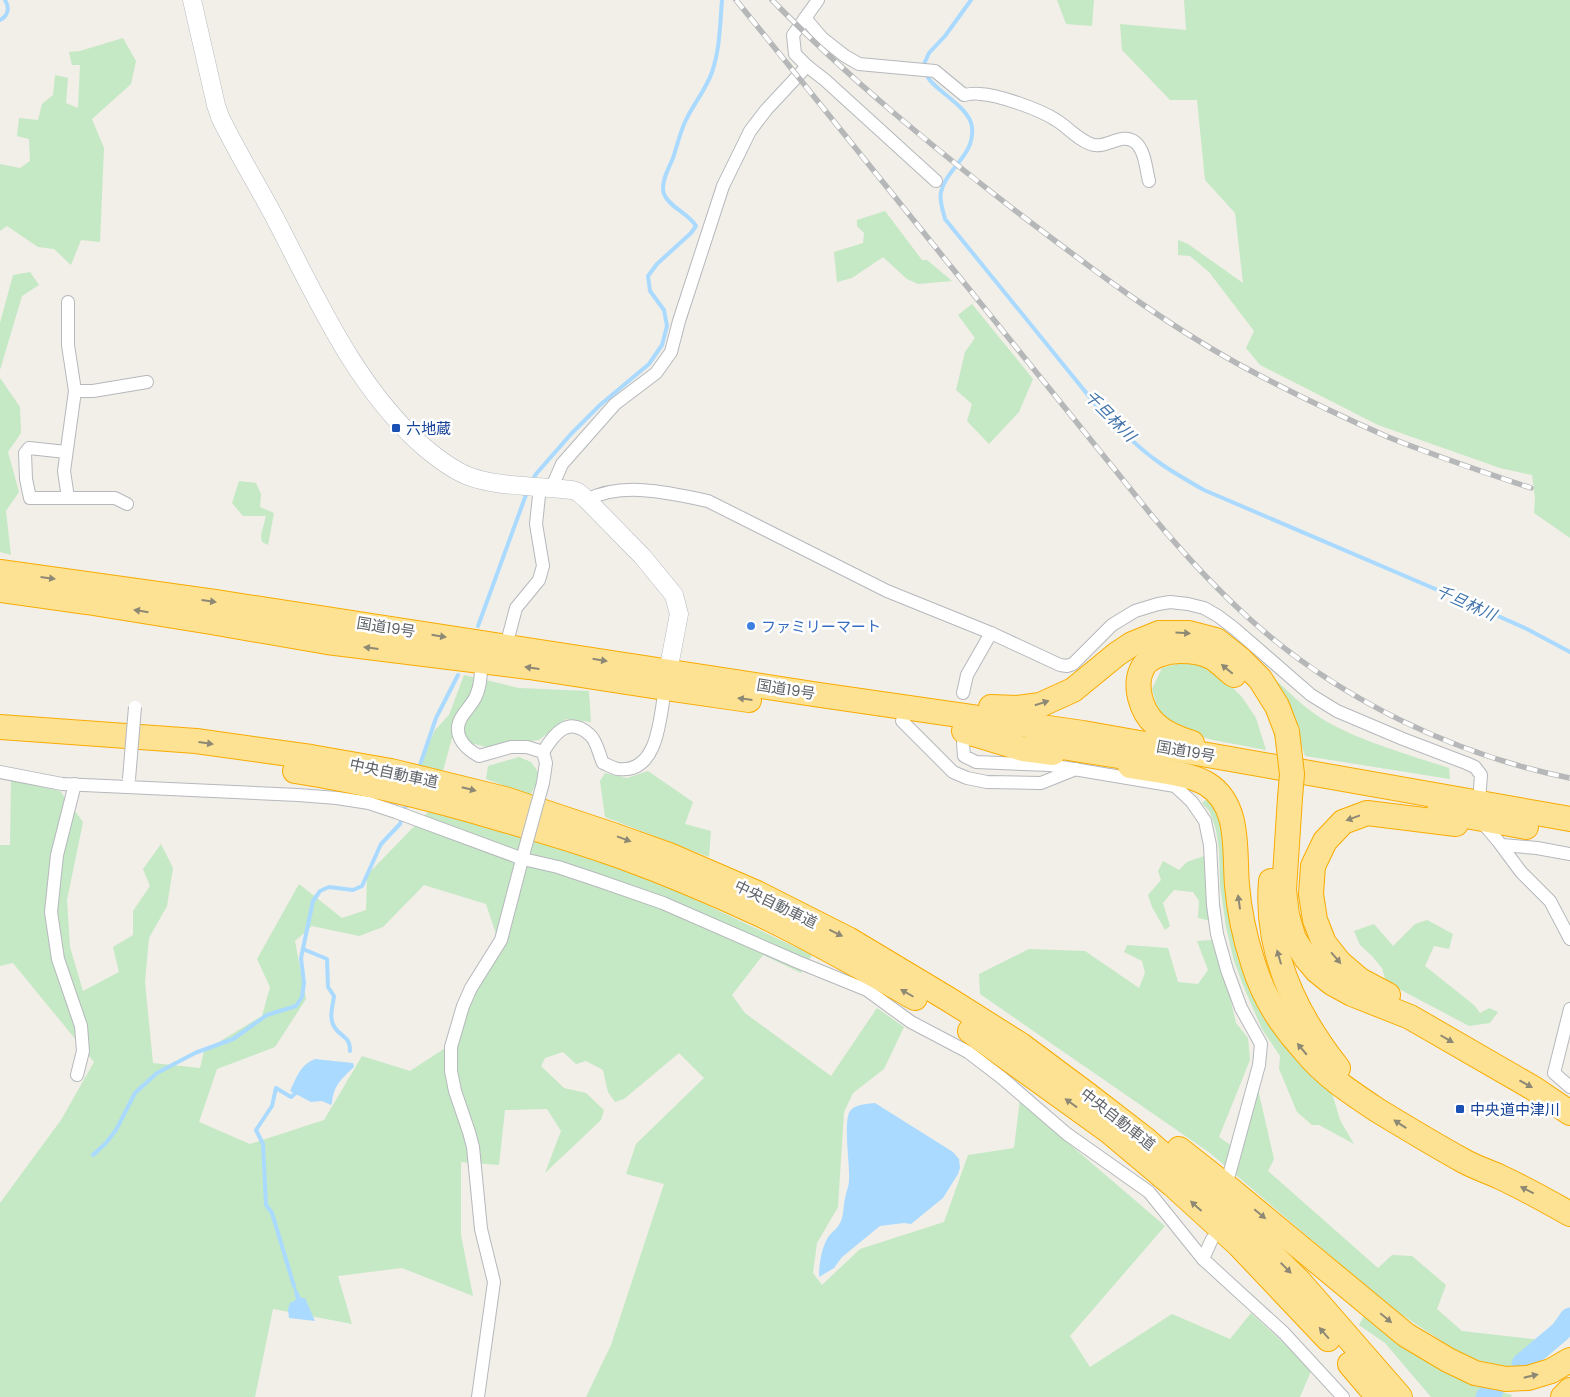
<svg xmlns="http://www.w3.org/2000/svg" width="1570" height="1397" viewBox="0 0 1570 1397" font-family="Poppins,'Noto Sans JP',sans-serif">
  <rect width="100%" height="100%" fill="#f1efe8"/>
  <!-- green -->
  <g fill="#c5e8c5" fill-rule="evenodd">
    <path d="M1057 0H1094L1092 26 1066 24Z"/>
    <path d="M1184 0H1570V538L1534 513 1535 498 1532 475 1500 468 1378 425 1260 365 1246 348 1254 331 1209 272 1190 256 1178 255V240L1188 244 1243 283 1235 213 1205 180 1197 100H1170L1122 50 1120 24 1186 30Z"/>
    <path d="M123 38 136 61 131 84 92 119 104 148 100 242 81 240 71 265 54 249 38 247 7 226 0 231V164L20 168 30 161 29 139 17 136 19 118 38 120 42 104 53 95 55 75 68 78 66 103 78 108 80 65H72L69 52 80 51Z"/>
    <path d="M885 211 922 260H927L952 281 918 284 907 279 883 257 852 278 837 282 834 252 863 243 864 233 857 226V220Z"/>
    <path d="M30 272 39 285 22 296 0 370V323L13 275Z"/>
    <path d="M972 304 1033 379 1019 412 989 444 967 421 972 404 956 390 965 352 975 338 958 315Z"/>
    <path d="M0 378 20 407 21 433 8 452 19 492 6 511 11 555 0 552Z"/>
    <path d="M239 481 256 483 261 494 260 507 274 513 268 545 262 542 261 535 266 516H243L232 503Z"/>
    <path d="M1181 663 1201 665 1221 676 1242 697 1256 718 1266 750 1213 740 1180 730 1158 710 1152 689 1162 668Z"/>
    <path d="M1261 665C1279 683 1302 707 1324 720 1359 741 1410 755 1449 768L1450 779 1305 756 1293 721Z"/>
    <path d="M464 675 519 688 589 691 591 722 566 719 539 740 486 747 452 738 443 771 419 765 435 730 449 715Z"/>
    <path d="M519 757 531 762 538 772 536 785 530 795 486 779 488 766Z"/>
    <path d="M648 771 693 802 685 824 711 831 709 857 605 817 600 781 605 773 627 778Z"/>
    <path d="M11 780 60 791 83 822 67 900 70 947 83 991 119 972 113 947 133 935V911L150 886 143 869 161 844 173 868 167 906 149 938 145 982 153 1063 200 1068 204 1051 262 1016 270 987 257 959 299 884 342 918 366 910 367 875 429 811 554 845 669 887 812 955 801 973 763 955 732 995 745 1013 831 1076 877 1008 904 1027 884 1069 853 1093 844 1112 838 1207 817 1243 813 1273 822 1285 860 1249 944 1222 968 1155 1014 1148 1020 1099 1046 1124 1165 1226 1070 1336 1090 1367 1172 1314 1230 1339 1251 1313 1312 1369 1300 1397H586L611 1345 664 1184 626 1174 636 1144 704 1078 679 1053 624 1099 615 1102 608 1092 603 1070 586 1061 576 1064 563 1052 545 1058 541 1066 564 1088 586 1093 604 1110 601 1120 545 1173 561 1131 547 1109 505 1110 499 1165 461 1162V1235L473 1296 402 1268 338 1276 352 1324 273 1309 255 1397H0V1203L61 1120 94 1062 13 963 0 966V845H10ZM424 885 486 904 501 949 475 991 467 1008 459 1039 410 1071 362 1056 324 1120 250 1144 199 1122 217 1069 275 1047 306 999 295 941 312 926 359 936 383 927Z"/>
    <path d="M1208 798 1221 817 1237 921 1332 1093 1340 1120 1354 1144 1319 1125H1312L1297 1112 1279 1069 1280 1056 1262 1029 1245 990 1234 961 1226 927 1220 885 1219 851 1216 830 1210 812 1202 803Z"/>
    <path d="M1204 856 1211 921 1198 918 1199 901 1193 892 1174 890 1163 903 1170 926 1165 930 1152 907 1148 895 1161 880 1158 871 1163 861 1179 870 1187 862Z"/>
    <path d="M1427 920 1453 934 1449 949 1434 946 1425 966 1474 1005 1480 1013 1489 1008 1498 1012 1490 1023 1469 1026 1386 982 1382 968 1372 956 1360 945 1354 931 1374 924 1393 946 1415 924Z"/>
    <path d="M1213 940 1229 992 1236 1023 1248 1038 1250 1060 1219 1137 1242 1153 1258 1089 1274 1159 1268 1171 1378 1268 1392 1255 1412 1256 1446 1285 1437 1309 1462 1331 1542 1340 1510 1367 1467 1358 1393 1309 1210 1153 980 994 979 974 1029 949 1085 951 1139 988 1145 973 1142 961 1124 952 1127 945 1168 948 1178 982 1198 984 1208 970 1197 941Z"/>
    <path d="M1364 1316 1387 1334 1470 1382 1512 1395 1511 1397H1431L1385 1343 1359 1325Z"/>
  </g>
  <!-- water -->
  <g fill="#aadaff">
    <path d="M315 1059 353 1063 354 1067C342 1078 333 1086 332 1103L331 1105 322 1101 311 1102 290 1091C297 1077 300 1065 315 1059Z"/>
    <path d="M875 1103 953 1152 959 1159 960 1168 958 1174 943 1198 911 1224 904 1223 880 1226 842 1257 834 1268 819 1277C819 1265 821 1250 827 1239 830 1233 838 1229 841 1221 844 1214 843 1206 845 1199 846 1192 849 1186 849 1180 850 1165 843 1122 850 1111 855 1104 867 1104 875 1103Z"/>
    <path d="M293 1286H295L301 1298H305L315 1321 289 1318 288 1309 290 1303 296 1300Z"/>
  </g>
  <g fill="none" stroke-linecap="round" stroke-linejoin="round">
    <!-- stream -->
    <g stroke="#aadaff" stroke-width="4">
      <path d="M971 0 945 36 929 53 924 64C925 68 926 75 929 79 939 93 970 108 972 127 975 156 947 167 941 192 939 200 943 211 945 219L1101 411C1119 428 1137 447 1157 461 1172 472 1188 481 1204 490L1489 612 1527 629 1570 652"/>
      <path d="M0 20C8 16 10 8 5 0"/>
      <path d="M532 481 536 474 571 434 600 405 649 364 662 345 667 326 664 310 650 291 648 276 657 264 691 233 696 226C688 213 669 207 664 194 660 183 669 168 673 158 677 146 680 133 685 122 693 104 706 90 712 72 720 49 720 24 722 0"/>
      <path d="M478 626 527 492"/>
      <path d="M420 765 436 718 458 675"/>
      <path d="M303 949 327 959 328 987 334 996C333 1006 328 1018 335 1028 342 1038 350 1036 350 1051"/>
      <path d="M93 1155 106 1143 116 1130 135 1093 157 1073 195 1053 233 1039 267 1015 296 1006 302 997 304 983 301 958 313 901 320 891 329 887 353 890 362 886 381 844 400 824 406 805"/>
      <path d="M294 1286 272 1213 266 1205 263 1144 256 1130 272 1106 276 1088 291 1097 298 1091"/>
    </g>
    <!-- river -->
    <g stroke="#aadaff" stroke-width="21">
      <path d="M1522 1364 1561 1331 1570 1318"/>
      <path d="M1486 1397 1493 1391"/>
    </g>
    <defs>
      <g id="street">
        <path d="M805 18 822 38 845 56 859 64 935 71 964 95C969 94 975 93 980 94 999 95 1039 109 1056 120 1068 127 1080 142 1094 145 1107 148 1122 132 1135 142 1145 150 1146 169 1149 181"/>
        <path d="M807 66 825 80 936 181"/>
        <path d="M75 391H93L147 382"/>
        <path d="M66 452 29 448 25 453 26 479 30 498H115L127 504"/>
        <path d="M552 487 562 464 615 404 656 373 671 352 679 321 723 186 750 131 766 110 807 66 795 54 793 35 818 0"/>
        <path d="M68 498 64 471 75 391 68 345V302"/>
        <path d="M587 500C622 481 671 493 708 501L887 591 991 633 1060 665 1067 666 1073 664 1112 625 1135 611 1158 604 1170 602 1188 604 1204 608 1218 616 1235 629 1311 695 1337 711 1403 739 1466 763 1475 767 1481 775 1479 802"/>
        <path d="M506 646 516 608 539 580 543 566 536 524 540 486"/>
        <path d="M481 661C481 673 481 685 476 696 473 703 467 709 463 715 451 732 462 747 479 756L511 747H527L543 752 546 763 543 783"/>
        <path d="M963 693 967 675 991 633"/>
        <path d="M902 721 953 772 967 778 987 782 1041 783 1076 769"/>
        <path d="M963 743 964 756 976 762 1050 765 1175 786 1192 802 1205 821 1210 845 1213 905 1217 934 1227 970 1241 1008 1261 1044 1259 1065 1229 1175"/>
        <path d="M543 752C554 734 568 715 590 735 597 741 599 755 603 763 608 765 613 768 618 769 659 774 660 716 665 688"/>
        <path d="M0 772 62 784 298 795 337 798 369 803 396 812 523 859 558 867 597 880 663 903 798 962 867 990 911 1022 968 1052 1002 1078 1067 1134 1149 1192 1203 1259"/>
        <path d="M75 784 57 855 51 912 58 959 81 1026 83 1051 77 1075"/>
        <path d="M1479 822 1487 828 1498 841 1521 872 1550 901 1570 939"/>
        <path d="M1502 845 1537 848 1570 854"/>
        <path d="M1570 1009 1554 1073 1570 1087"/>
        <path d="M1212 1239 1203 1259 1284 1333 1343 1397"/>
        <path d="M478 1397 494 1282 481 1229 473 1147 469 1132 455 1091 451 1071V1047L463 1006 471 988 501 940 524 852"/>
      </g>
      <path id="secondary" d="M192 0 216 105 220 117C237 152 258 186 276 220 317 299 356 388 424 447 437 458 451 469 468 476 495 487 542 486 572 490L578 492 587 500 642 556 674 595 679 614 666 682"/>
      <g id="highway">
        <path d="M0 572 215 602 820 695 1083 733 1570 819"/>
        <path d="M0 590 87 602 211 622 327 642 529 667 665 688 749 700"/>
        <path d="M991 707 1017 708 1040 705 1073 690 1117 654 1132 644 1159 633H1189L1216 640 1240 659 1260 679 1277 706 1287 732"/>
        <path d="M0 727 196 741 311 757 391 771 505 799 613 835 669 855 757 893 848 939 948 999 1021 1045 1088 1095 1145 1139 1247 1230 1299 1281 1400 1397"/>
        <path d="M964 731 1023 749 1053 753"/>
        <path d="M1037 743 1150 761"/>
        <path d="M1192 743C1179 739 1165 734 1155 724 1141 711 1133 685 1143 667 1149 656 1168 651 1180 651 1191 651 1203 652 1213 658 1221 663 1227 670 1234 675"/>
        <path d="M1130 766C1151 770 1190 773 1207 784 1241 805 1234 851 1237 885 1239 911 1245 938 1253 963 1263 996 1281 1025 1304 1050 1324 1075 1350 1092 1377 1110 1405 1127 1433 1144 1462 1160 1474 1167 1487 1171 1500 1177 1524 1188 1547 1201 1570 1214"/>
        <path d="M295 771C365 782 434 799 501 819 541 830 581 842 620 856 667 873 714 893 759 914 812 939 864 969 915 998"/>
        <path d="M1290 798 1284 890 1287 915 1294 939 1306 958 1317 971 1332 983 1352 994 1410 1017 1533 1088 1570 1113"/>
        <path d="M1439 811 1526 827"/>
        <path d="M1271 881C1265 951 1296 1015 1338 1068"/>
        <path d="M1388 995 1360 980 1339 962 1324 943 1315 920 1311 894 1313 866 1325 841 1343 822 1367 813 1456 824"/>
        <path d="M970 1031 1110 1132 1173 1185 1239 1245 1328 1339"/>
        <path d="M1179 1149 1231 1190 1406 1335 1448 1360 1475 1373 1506 1379 1528 1378 1551 1371 1570 1360"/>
        <path d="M1350 1364 1378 1397"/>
        <path d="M1563 1397 1570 1390"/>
      </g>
    </defs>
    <!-- street casing -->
    <use href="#street" stroke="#b5b8bc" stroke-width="14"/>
    <!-- secondary casing -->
    <use href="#secondary" stroke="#b6babf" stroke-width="19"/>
    <!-- highway casing -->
    <use href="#highway" stroke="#f9ab00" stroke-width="26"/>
    <!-- street -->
    <use href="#street" stroke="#fff" stroke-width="12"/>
    <!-- secondary -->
    <use href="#secondary" stroke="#fff" stroke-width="18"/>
    <!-- highway -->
    <use href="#highway" stroke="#fde293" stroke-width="24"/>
    <defs>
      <g id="rail">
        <path d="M736 0 1153 517C1184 554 1216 589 1252 621 1339 699 1455 755 1570 778"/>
        <path d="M772 0C849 79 934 148 1021 215 1092 269 1162 322 1240 365 1288 391 1338 415 1388 437 1435 456 1483 472 1531 488"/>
      </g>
    </defs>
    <!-- rail casing -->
    <use href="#rail" stroke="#b6b7b8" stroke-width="5.5"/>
    <!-- rail -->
    <use href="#rail" stroke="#fff" stroke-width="4" stroke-dasharray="11" stroke-linecap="butt"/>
    <defs>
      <g id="street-bridge">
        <path d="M129 779 135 707"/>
        <path d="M524 852 543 783"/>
      </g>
      <path id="highway-bridge" d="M1287 732 1292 774 1290 798"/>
    </defs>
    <!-- street-bridge casing -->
    <use href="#street-bridge" stroke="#b5b8bc" stroke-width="14" stroke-linecap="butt"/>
    <!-- highway-bridge casing -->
    <use href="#highway-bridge" stroke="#f9ab00" stroke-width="26" stroke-linecap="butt"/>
    <!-- street-bridge -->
    <use href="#street-bridge" stroke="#fff" stroke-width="12"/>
    <!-- highway-bridge -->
    <use href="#highway-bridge" stroke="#fde293" stroke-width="24"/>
  </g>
  <!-- one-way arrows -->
  <defs><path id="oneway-solid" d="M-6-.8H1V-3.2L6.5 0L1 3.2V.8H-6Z" transform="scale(1.25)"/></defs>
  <g fill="#8e8975">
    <use href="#oneway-solid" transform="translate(48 578) rotate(7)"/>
    <use href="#oneway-solid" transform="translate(209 601) rotate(8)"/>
    <use href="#oneway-solid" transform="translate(141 611) rotate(-171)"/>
    <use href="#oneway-solid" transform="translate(1183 633) rotate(3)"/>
    <use href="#oneway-solid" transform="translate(439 636) rotate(9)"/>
    <use href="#oneway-solid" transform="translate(371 648) rotate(-173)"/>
    <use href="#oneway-solid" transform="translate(600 660) rotate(9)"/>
    <use href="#oneway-solid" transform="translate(532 668) rotate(-172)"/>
    <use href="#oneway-solid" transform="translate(1227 669) rotate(-140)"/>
    <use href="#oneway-solid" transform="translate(745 699) rotate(-173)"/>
    <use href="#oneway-solid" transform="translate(1042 703) rotate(-18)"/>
    <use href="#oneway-solid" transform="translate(206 743) rotate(8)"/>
    <use href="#oneway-solid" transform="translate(469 789) rotate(14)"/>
    <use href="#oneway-solid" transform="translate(1353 818) rotate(160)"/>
    <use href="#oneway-solid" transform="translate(624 839) rotate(20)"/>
    <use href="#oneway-solid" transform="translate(1239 902) rotate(-98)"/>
    <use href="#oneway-solid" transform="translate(836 933) rotate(26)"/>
    <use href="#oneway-solid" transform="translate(1279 957) rotate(-106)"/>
    <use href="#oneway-solid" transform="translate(1336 958) rotate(49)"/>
    <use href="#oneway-solid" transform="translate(907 993) rotate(-150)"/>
    <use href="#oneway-solid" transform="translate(1447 1039) rotate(30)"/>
    <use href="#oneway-solid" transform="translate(1302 1049) rotate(-130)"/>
    <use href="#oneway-solid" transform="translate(1526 1084) rotate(29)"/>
    <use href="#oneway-solid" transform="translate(1071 1103) rotate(-144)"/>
    <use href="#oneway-solid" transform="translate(1400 1124) rotate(-147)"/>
    <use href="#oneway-solid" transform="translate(1527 1190) rotate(-153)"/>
    <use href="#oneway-solid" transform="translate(1196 1206) rotate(-138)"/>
    <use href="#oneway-solid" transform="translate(1260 1214) rotate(40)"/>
    <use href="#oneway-solid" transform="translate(1286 1268) rotate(45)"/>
    <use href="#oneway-solid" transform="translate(1386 1318) rotate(40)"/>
    <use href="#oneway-solid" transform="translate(1324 1333) rotate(-131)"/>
    <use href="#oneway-solid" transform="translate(1531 1376) rotate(-13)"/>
  </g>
  <!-- markers -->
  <g fill="#1a4fb4" stroke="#fff" stroke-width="2">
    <rect x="391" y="423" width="10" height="10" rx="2.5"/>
    <rect x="1455" y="1104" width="10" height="10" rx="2.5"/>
  </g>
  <circle fill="#3f7fe0" stroke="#fff" stroke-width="2" cx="751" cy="626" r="5"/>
  <g text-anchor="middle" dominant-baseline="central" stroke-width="5" stroke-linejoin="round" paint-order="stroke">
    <!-- transit labels -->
    <g font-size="15" fill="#164399" stroke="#fff" text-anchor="start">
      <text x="406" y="428">六地蔵</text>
      <text x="1470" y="1109">中央道中津川</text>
    </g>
    <!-- shop labels -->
    <g font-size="15" fill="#366cbe" stroke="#fff" text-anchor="start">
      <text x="761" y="626">ファミリーマート</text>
    </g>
    <!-- street labels -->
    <g font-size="15" fill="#5f6368" stroke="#fff">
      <text transform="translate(386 627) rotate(9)">国道19号</text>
      <text transform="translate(786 689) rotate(9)">国道19号</text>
      <text transform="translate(1186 751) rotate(10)">国道19号</text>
      <text transform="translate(394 773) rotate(12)">中央自動車道</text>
      <text transform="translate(776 904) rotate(26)">中央自動車道</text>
      <text transform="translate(1118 1119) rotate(38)">中央自動車道</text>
    </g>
    <!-- water labels -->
    <g font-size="16" font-style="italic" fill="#4174aa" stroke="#fff">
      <text transform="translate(1110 416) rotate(45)">千旦林川</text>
      <text transform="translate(1466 603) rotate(24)">千旦林川</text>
    </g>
  </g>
</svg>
